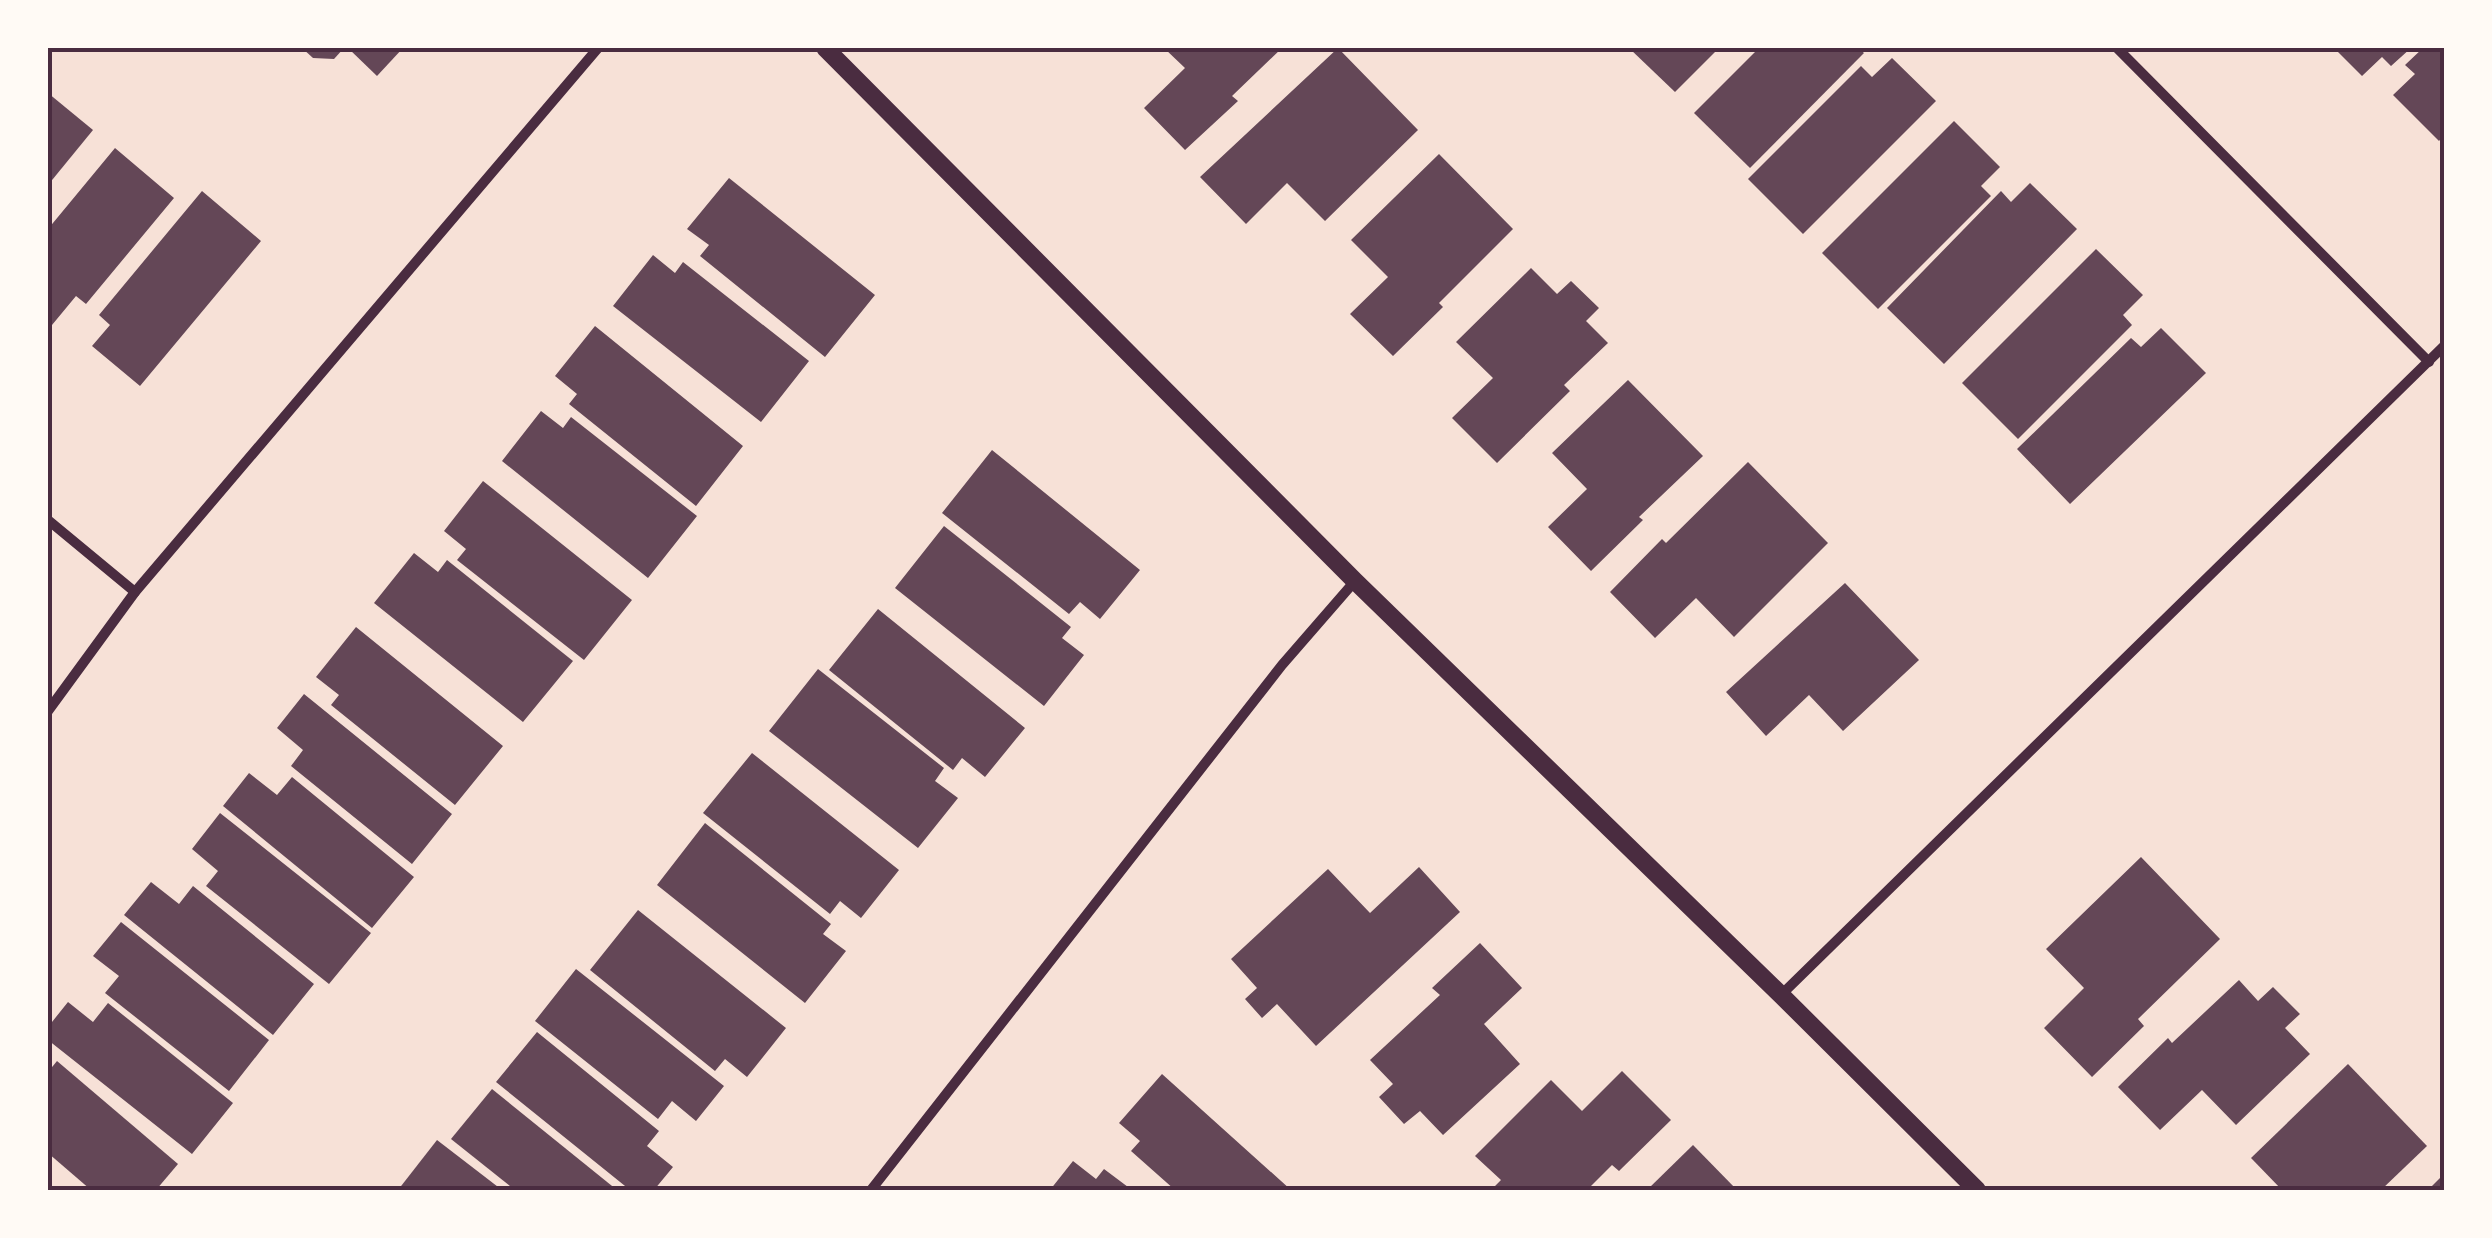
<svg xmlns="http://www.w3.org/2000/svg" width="2492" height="1238" viewBox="0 0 2492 1238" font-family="Georgia,serif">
  <rect width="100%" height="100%" fill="#f7e1d7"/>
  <!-- building -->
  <g fill="#644757">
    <path d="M302 48H344L334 59 313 58Z"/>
    <path d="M348 48H403L377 76Z"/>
    <path d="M1164 48H1282L1232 96 1238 101 1185 150 1144 108 1185 68Z"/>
    <path d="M1338 48 1418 130 1325 221 1287 183 1246 224 1200 177Z"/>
    <path d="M1629 48H1719L1675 92Z"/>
    <path d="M1759 48H1858L1864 53 1750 168 1694 113Z"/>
    <path d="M2334 48H2411L2391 66 2382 57 2362 76Z"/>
    <path d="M2423 48H2444V135L2439 141 2393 95 2415 74 2405 65Z"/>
    <path d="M1892 58 1936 101 1803 234 1748 179 1861 66 1872 77Z"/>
    <path d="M48 93 93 130 48 185Z"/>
    <path d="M1954 121 2000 167 1981 186 1991 196 1878 309 1822 253Z"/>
    <path d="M115 148 174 198 86 304 76 296 52 325 48 321V229Z"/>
    <path d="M1439 154 1513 229 1439 303 1443 307 1393 356 1350 314 1388 277 1351 240Z"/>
    <path d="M729 178 875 295 825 357 700 256 709 245 687 229Z"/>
    <path d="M2030 183 2077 229 1944 364 1887 308 2001 191 2011 202Z"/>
    <path d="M202 191 261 241 140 386 92 346 110 325 99 315Z"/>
    <path d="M2096 249 2143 295 2123 315 2132 325 2018 439 1962 383Z"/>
    <path d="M653 255 675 273 683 262 809 361 761 422 613 306Z"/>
    <path d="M1531 268 1557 294 1571 281 1599 308 1586 321 1608 343 1564 385 1570 391 1497 463 1452 418 1493 378 1456 342Z"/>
    <path d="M595 326 743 446 696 506 569 404 577 394 555 376Z"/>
    <path d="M2161 328 2206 373 2070 504 2017 449 2131 338 2141 347Z"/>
    <path d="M1628 380 1703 456 1639 517 1643 520 1591 571 1548 527 1587 489 1552 453Z"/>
    <path d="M541 411 563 428 571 417 697 516 648 578 502 461Z"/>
    <path d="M992 450 1140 570 1100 619 1080 602 1069 614 942 513Z"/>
    <path d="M1748 462 1828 543 1734 637 1696 598 1655 638 1610 592 1662 539 1666 543Z"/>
    <path d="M483 481 632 600 584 660 457 560 466 549 444 531Z"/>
    <path d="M944 526 1071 627 1062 638 1084 655 1044 706 895 588Z"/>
    <path d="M414 553 438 572 447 560 573 661 523 722 374 603Z"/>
    <path d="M1845 583 1919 660 1843 731 1809 695 1766 736 1726 692Z"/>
    <path d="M878 609 1025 728 985 777 962 758 953 770 829 670Z"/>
    <path d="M356 627 503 746 455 805 331 705 339 695 316 677Z"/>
    <path d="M818 669 944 768 935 781 958 798 918 848 769 731Z"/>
    <path d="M304 694 452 814 412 864 291 766 303 750 277 728Z"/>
    <path d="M752 753 899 870 861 918 840 901 830 914 703 813Z"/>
    <path d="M249 773 277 795 292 777 414 877 372 928 223 806Z"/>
    <path d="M220 813 371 933 329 984 206 886 218 871 192 849Z"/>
    <path d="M705 823 831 924 823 934 846 951 805 1003 657 885Z"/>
    <path d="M2141 857 2220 939 2138 1019 2144 1026 2092 1077 2044 1028 2084 988 2046 949Z"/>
    <path d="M1419 867 1460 912 1316 1046 1277 1004 1262 1018 1245 999 1257 988 1231 959 1328 869 1370 913Z"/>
    <path d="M151 882 179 904 193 886 314 984 273 1035 124 915Z"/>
    <path d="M638 910 786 1028 747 1077 725 1059 715 1071 590 970Z"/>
    <path d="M121 922 269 1040 229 1091 105 993 119 976 93 956Z"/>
    <path d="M1480 943 1522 988 1484 1024 1520 1064 1443 1135 1420 1111 1404 1124 1379 1097 1393 1084 1370 1060 1440 995 1432 988Z"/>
    <path d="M576 969 724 1086 696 1121 672 1101 658 1119 535 1021Z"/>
    <path d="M2239 980 2258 1001 2273 987 2300 1014 2285 1028 2310 1054 2236 1125 2202 1090 2160 1130 2118 1087 2168 1038 2172 1043Z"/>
    <path d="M68 1002 93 1022 108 1003 233 1103 192 1154 48 1040V1027Z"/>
    <path d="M537 1032 659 1131 647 1146 673 1167 654 1190H630L496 1082Z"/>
    <path d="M57 1061 178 1164 156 1190H91L48 1153V1072Z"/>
    <path d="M2348 1064 2427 1146 2381 1190H2282L2251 1158Z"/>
    <path d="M1622 1071 1671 1120 1619 1171 1612 1165 1587 1190H1491L1501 1180 1475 1156 1551 1080 1582 1111Z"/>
    <path d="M1162 1074 1291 1190H1175L1131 1151 1140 1141 1119 1123Z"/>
    <path d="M492 1089 617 1190H515L451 1139Z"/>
    <path d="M437 1140 502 1190H398Z"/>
    <path d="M1693 1145 1737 1190H1647Z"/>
    <path d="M1073 1161 1096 1179 1104 1169 1132 1190H1050Z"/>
    <path d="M2444 1174V1190H2428Z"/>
  </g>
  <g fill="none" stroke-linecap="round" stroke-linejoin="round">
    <!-- minor -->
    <g stroke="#4a2c40" stroke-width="10">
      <path d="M2117 48 2429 362"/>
      <path d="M48 520 135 592"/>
      <path d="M48 711 135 592 598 48"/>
      <path d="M1781 995 2444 346"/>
      <path d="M871 1190 1282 665 1355 581"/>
    </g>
    <!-- tertiary -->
    <path stroke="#4a2c40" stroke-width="18" d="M825 48 1355 581 1781 995 1977 1190"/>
  </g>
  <!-- border -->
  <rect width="2492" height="1238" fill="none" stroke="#fffaf5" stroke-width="100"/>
  <rect x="50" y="50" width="2392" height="1138" fill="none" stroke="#4a2c40" stroke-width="4"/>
</svg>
